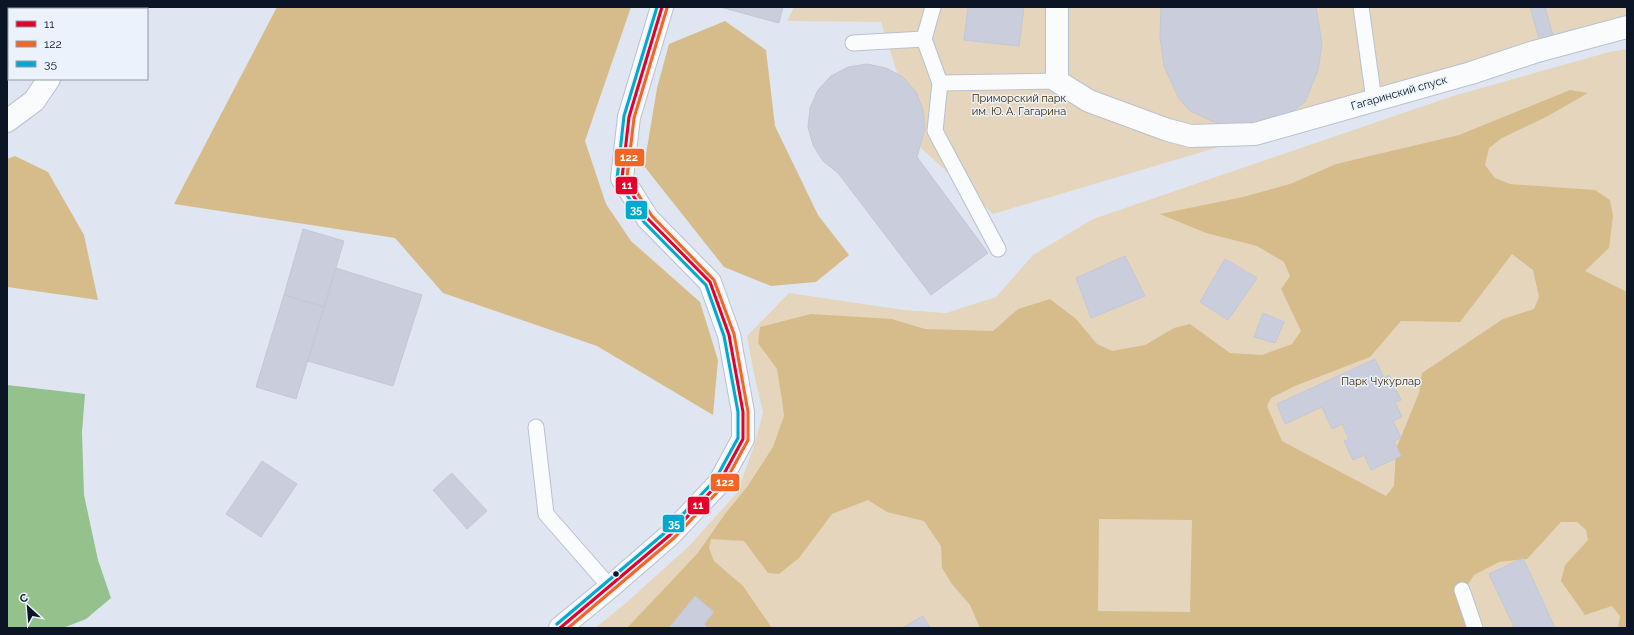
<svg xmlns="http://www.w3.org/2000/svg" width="1634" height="635" viewBox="0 0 1634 635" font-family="Raleway,sans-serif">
  <rect width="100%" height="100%" fill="#e0e6f1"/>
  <!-- green -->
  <g fill="#e5d5bc">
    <path d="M794 7H1627V26L993 214 921 148 881 22 787 21Z"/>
    <path d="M1627 49V628H595L626 603 689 546 737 493 753 449 763 413 753 369 747 336 789 293 904 310 946 313 996 297 1033 255 1093 219 1453 96 1609 52Z"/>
  </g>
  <!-- forest -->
  <g fill="#d7bc8b" fill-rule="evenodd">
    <path d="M277 7H631L585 141 606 204 631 241 700 302 718 360 713 415 597 346 443 293 395 238 174 204Z"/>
    <path d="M725 21 766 50 775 126 818 215 849 255 816 282 771 286 724 267 644 166 657 88 669 44Z"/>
    <path d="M1570 90 1588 93 1546 117 1502 138 1489 148 1485 165 1495 178 1510 184 1595 190 1610 200 1613 216 1609 248 1585 271 1627 292V628H1618L1620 616 1612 606 1585 615 1561 581 1565 565 1588 540 1586 530 1577 522H1561L1527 559 1499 562 1474 575 1461 595V609L1466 628H980L970 605 952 584 942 568 941 546 924 521 887 512 868 500 832 514 799 558 779 574 768 573 744 541 711 539 709 548 714 561 743 586 772 628H708L704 624 714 612 695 596 669 628H627L697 554 725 514 747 487 773 447 784 416 782 400 777 369 758 343 760 327 811 314 892 319 925 329 993 331 1018 309 1050 299 1076 319 1097 344 1112 351 1145 345 1174 328 1190 324 1230 353 1262 355 1292 344 1301 331 1281 289 1290 276 1284 262 1257 246 1206 233 1160 214 1243 197 1290 184 1336 164 1459 135ZM1512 254 1533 270 1539 297 1534 309 1503 319 1422 373 1419 393 1396 449 1394 486 1386 496 1282 441 1267 406 1271 398 1295 386 1370 357 1401 321 1460 322ZM1099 519 1192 520 1190 612 1098 611Z"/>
    <path d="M15 156 48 172 84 235 98 300 7 287V159Z"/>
  </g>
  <!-- water -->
  <path fill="#94c18c" d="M7 385 85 394 82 432 84 495 98 560 111 598 86 619 63 628H7Z"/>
  <!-- building -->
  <g fill="#cacedc" stroke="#c3c7d6">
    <path d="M720 7H783L779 23Z"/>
    <path d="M968 7H1024L1019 46 964 40Z"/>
    <path d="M1161 7H1316L1322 44 1318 70 1305 102 1281 119 1248 128 1230 126 1212 121 1190 111 1178 97 1164 66 1160 36Z"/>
    <path d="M1530 7H1545L1554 39 1540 42Z"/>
    <path d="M867 64 886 68 903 77 916 92 923 110 925 129 917 157 988 253 931 295 838 173 823 161 813 145 808 127 810 108 818 90 831 76 848 67Z"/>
    <path d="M303 229 344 241 324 307 284 295Z"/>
    <path d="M1125 256 1145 296 1091 318 1076 278Z"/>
    <path d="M1225 259 1257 278 1228 320 1200 302Z"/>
    <path d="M336 268 422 295 393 386 308 361Z"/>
    <path d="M284 295 324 307 296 399 256 387Z"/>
    <path d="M1263 313 1284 322 1275 343 1254 337Z"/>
    <path d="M1375 359 1384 378 1389 375 1401 400 1395 402 1402 417 1393 421 1401 438 1394 441 1401 456 1371 470 1364 455 1353 460 1344 441 1349 439 1342 424 1332 429 1322 407 1285 424 1277 404Z"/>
    <path d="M262 461 297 484 261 537 226 514Z"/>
    <path d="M452 473 487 511 467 529 433 490Z"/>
    <path d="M1523 558 1555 628H1511L1514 627 1489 574Z"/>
    <path d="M695 596 714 612 704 624 708 628H669Z"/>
    <path d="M923 616 930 628H902Z"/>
  </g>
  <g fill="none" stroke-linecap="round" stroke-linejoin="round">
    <defs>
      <g id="service">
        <path d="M933 7 924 39 940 83 1057 81"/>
        <path d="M1361 7 1374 100"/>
        <path d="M853 43 924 39"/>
        <path d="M940 83 935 131 998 249"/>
        <path d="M536 427 546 514 610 587"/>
        <path d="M1462 590 1475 628"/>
      </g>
      <g id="minor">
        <path d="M1057 7V81L1089 101 1168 130 1191 136 1255 134 1471 73 1534 52 1627 27"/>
        <path d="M97 9 99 7"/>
        <path d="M7 121 34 101 49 79"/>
      </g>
      <path id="secondary" d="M560 628 610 587 670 535 719 483 743 439V412L729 335 710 282 648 219 622 178 629 117 662 7"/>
    </defs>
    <!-- service casing -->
    <use href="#service" stroke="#b9c1cf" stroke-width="17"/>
    <!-- minor casing -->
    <use href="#minor" stroke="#b9c1cf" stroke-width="24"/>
    <!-- secondary casing -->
    <use href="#secondary" stroke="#b9c1cf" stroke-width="24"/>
    <!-- service -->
    <use href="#service" stroke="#fafbfd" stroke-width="15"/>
    <!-- minor -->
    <use href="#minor" stroke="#fafbfd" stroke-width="22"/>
    <!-- secondary -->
    <use href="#secondary" stroke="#fafbfd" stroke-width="22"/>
    <defs>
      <path id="bus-1" d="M560 628 670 535 719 483 743 439V412L729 335 710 282 648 219 622 178 629 117 662 7"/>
      <path id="bus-2" d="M568 628 674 538 723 486 748 440V412L734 334 714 280 652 216 627 177 634 118 667 8"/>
      <path id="bus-3" d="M557 624 667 531 715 480 738 438V412L724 336 706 285 644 222 617 179 624 116 657 7"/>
    </defs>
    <!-- bus-1 casing -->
    <use href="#bus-1" stroke="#ebf2fb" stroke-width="6"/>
    <!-- bus-2 casing -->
    <use href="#bus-2" stroke="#ebf2fb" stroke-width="6"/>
    <!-- bus-3 casing -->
    <use href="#bus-3" stroke="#ebf2fb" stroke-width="6"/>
    <!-- bus-1 -->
    <use href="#bus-1" stroke="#e4002b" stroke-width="3"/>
    <!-- bus-2 -->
    <use href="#bus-2" stroke="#f26522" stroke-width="3"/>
    <!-- bus-3 -->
    <use href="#bus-3" stroke="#00a9ce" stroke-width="3"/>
  </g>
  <!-- markers -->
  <circle fill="#0b1526" stroke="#ebf2fb" stroke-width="1.5" cx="616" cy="574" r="3.5"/>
  <g text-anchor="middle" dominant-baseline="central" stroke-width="3" stroke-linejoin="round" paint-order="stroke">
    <!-- street labels -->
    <g font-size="11" fill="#0b1526" stroke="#ebf2fb">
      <text transform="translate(1399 93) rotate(-16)">Гагаринский спуск</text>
    </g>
    <!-- park labels -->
    <g font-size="11" fill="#3e2800" stroke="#ebf2fb">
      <text x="1019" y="98">Приморский парк<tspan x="1019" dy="13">им. Ю. А. Гагарина</tspan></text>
      <text x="1381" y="381">Парк Чукурлар</text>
    </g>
  </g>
  <g stroke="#ebf2fb" stroke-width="1.5">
    <rect x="614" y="148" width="31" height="19" rx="4" fill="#f26522"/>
    <rect x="615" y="176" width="23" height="19" rx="4" fill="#e4002b"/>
    <rect x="625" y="200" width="23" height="20" rx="4" fill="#00a9ce"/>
    <rect x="710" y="473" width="30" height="19" rx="4" fill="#f26522"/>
    <rect x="687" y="496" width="23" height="19" rx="4" fill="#e4002b"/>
    <rect x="662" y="514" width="23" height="19" rx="4" fill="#00a9ce"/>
  </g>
  <g font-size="11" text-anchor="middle" font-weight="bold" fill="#fff">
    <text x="629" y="161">122</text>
    <text x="627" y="189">11</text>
    <text x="636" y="214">35</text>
    <text x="725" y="486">122</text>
    <text x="698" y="509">11</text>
    <text x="674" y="528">35</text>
  </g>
  <!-- border -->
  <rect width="1634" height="635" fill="none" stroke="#0b1526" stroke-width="16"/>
  <!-- legend -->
  <rect x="8" y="8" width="140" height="72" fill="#ebf2fb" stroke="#919aa6"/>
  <rect x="16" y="21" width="20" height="6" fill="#e4002b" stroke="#919aa6"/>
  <text x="44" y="28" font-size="12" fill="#0b1526">11</text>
  <rect x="16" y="41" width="20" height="6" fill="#f26522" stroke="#919aa6"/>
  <text x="44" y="48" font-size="12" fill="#0b1526">122</text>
  <rect x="16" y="61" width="20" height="6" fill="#00a9ce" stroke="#919aa6"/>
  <text x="44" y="68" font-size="12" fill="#0b1526">35</text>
  <!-- north arrow -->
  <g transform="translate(28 607) rotate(334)" stroke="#ebf2fb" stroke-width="3" paint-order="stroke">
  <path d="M0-3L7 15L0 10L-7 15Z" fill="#0b1526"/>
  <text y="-6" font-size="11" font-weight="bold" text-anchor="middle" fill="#0b1526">С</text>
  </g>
</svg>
